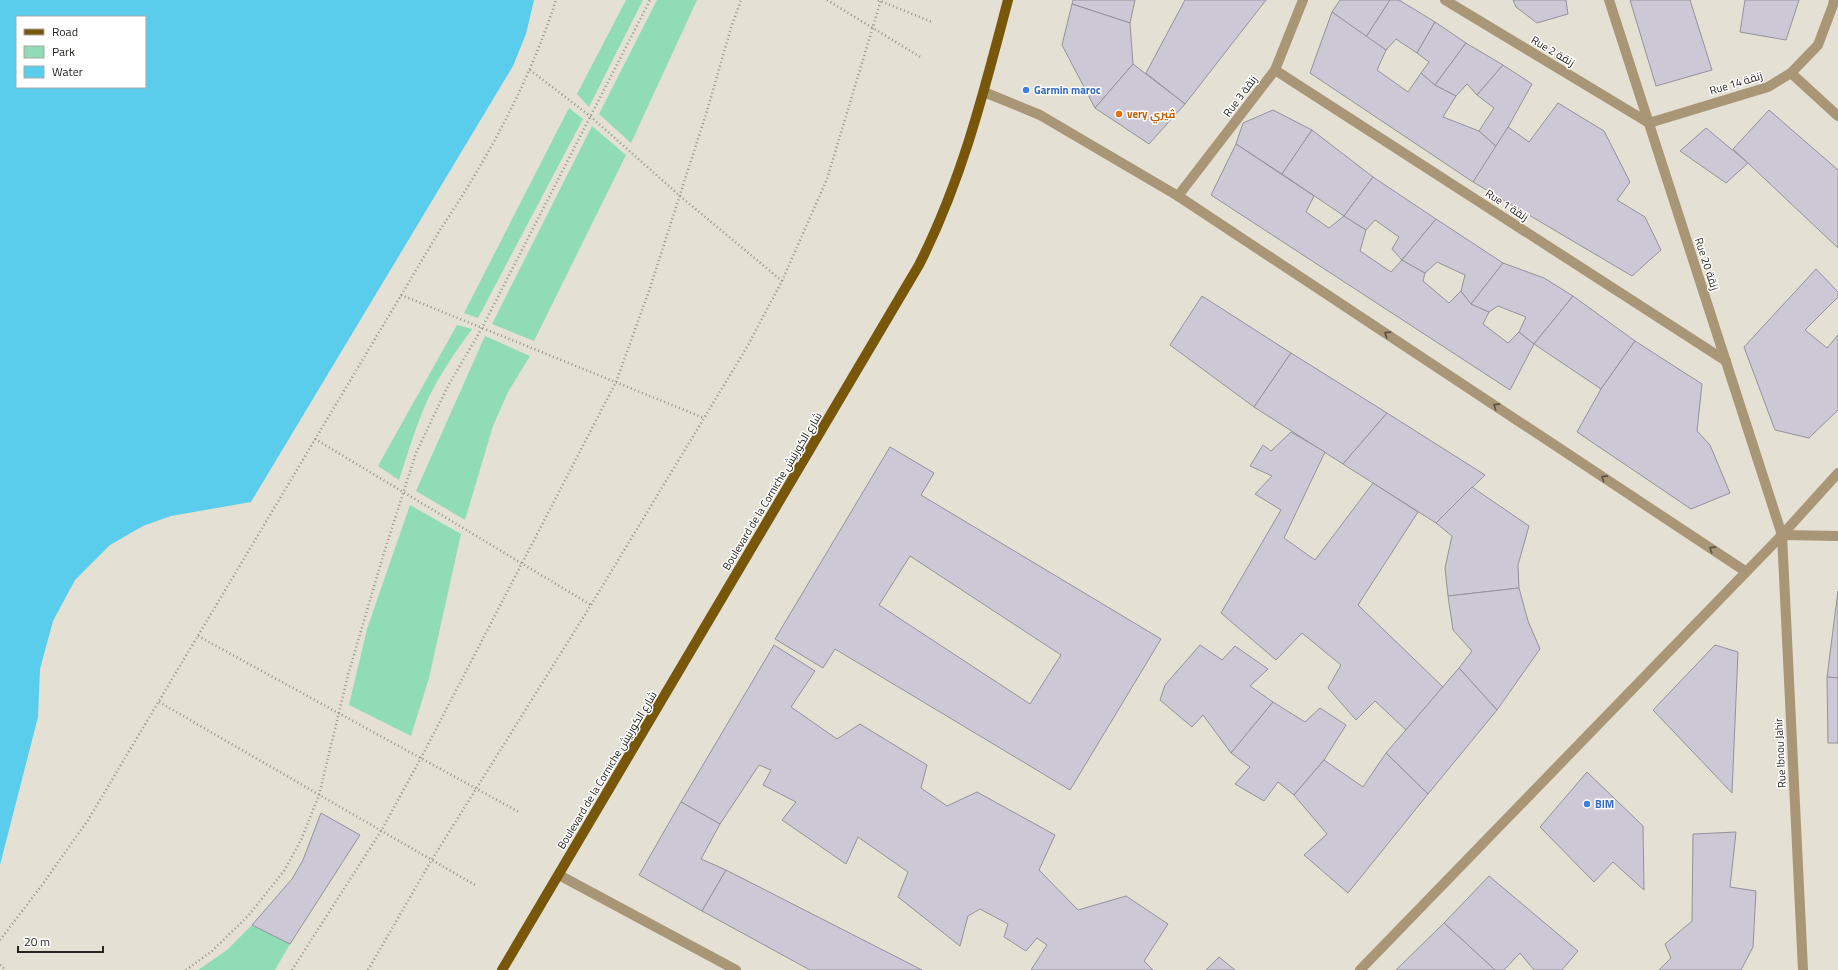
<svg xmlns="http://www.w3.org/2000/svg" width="1838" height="970" viewBox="0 0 1838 970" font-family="'Titillium Web',Cairo,sans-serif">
  <rect width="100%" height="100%" fill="#e4e0d3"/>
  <!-- green -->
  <g fill="#90dcb7">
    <path d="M626 0H643L589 107 577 94Z"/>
    <path d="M657 0H697L631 143 599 114Z"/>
    <path d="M569 108 583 119 478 318 464 313Z"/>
    <path d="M592 126 626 155 534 341 492 324Z"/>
    <path d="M457 325 472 329C456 351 440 374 428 399 416 425 408 453 399 480L378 466Z"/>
    <path d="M485 336 530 356 508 392 493 426 465 520 416 491Z"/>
    <path d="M410 505 461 534 429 678 411 736 349 705 367 629Z"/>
    <path d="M252 925 290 944 275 970H198L227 950Z"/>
  </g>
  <!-- water -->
  <path fill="#5acdec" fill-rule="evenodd" d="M0 0H534L526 34 513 66 251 502 171 516 143 526 110 545 75 580 53 621 40 669 38 717 0 865ZM17 17H145V87H17Z"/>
  <!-- building -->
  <g fill="#cdc8d5" stroke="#95919d" fill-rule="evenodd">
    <path d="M1073 0H1135L1130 23 1072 4Z"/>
    <path d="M1185 0H1266L1185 104 1146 73Z"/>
    <path d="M1340 0H1390L1366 37 1332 12Z"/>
    <path d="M1390 0H1399L1435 22 1417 53 1396 39 1386 50 1366 37Z"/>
    <path d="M1513 0H1566L1568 14 1537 23 1516 7Z"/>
    <path d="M1630 0H1690L1712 70 1656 86Z"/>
    <path d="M1745 0H1799L1786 40 1740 32Z"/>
    <path d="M1072 4 1130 23 1133 64 1095 108 1062 45Z"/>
    <path d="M1332 12 1386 50 1377 70 1408 92 1421 73 1435 85 1456 96 1443 117 1479 131 1497 147 1473 182 1310 73Z"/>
    <path d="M1435 22 1466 43 1435 85 1421 73 1429 62 1417 53Z"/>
    <path d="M1466 43 1503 65 1477 95 1467 84 1456 96 1435 85Z"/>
    <path d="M1133 64 1185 104 1149 144 1095 108Z"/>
    <path d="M1503 65 1532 84 1497 147 1479 131 1494 108 1477 95Z"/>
    <path d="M1558 103 1604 131 1630 182 1617 200 1645 217 1661 250 1632 276 1473 182 1508 127 1529 142Z"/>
    <path d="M1273 110 1312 130 1282 174 1236 144 1243 123Z"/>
    <path d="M1769 110 1838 170V248L1733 149Z"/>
    <path d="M1706 128 1748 163 1726 183 1680 151Z"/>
    <path d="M1312 130 1373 177 1344 216 1282 174Z"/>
    <path d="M1236 144 1314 196 1306 212 1329 228 1344 216 1366 230 1360 251 1391 272 1402 260 1425 273 1423 281 1449 303 1461 291 1471 304 1489 312 1483 324 1508 343 1519 332 1534 344 1510 390 1211 195Z"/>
    <path d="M1373 177 1436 219 1402 260 1392 249 1399 237 1375 220 1366 230 1344 216Z"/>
    <path d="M1436 219 1503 263 1471 304 1461 291 1465 275 1437 262 1425 273 1402 260Z"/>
    <path d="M1503 263 1544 278 1573 296 1534 344 1519 332 1526 317 1498 306 1489 312 1471 304Z"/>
    <path d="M1816 269 1838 292V297L1805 330 1827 348 1838 335V410L1809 438 1775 430 1744 347Z"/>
    <path d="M1202 296 1291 353 1254 407 1170 345Z"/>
    <path d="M1573 296 1635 341 1601 389 1534 344Z"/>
    <path d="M1635 341 1702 384 1697 431 1710 445 1730 493 1691 509 1577 432 1601 389Z"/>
    <path d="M1291 353 1387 413 1343 464 1254 407Z"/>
    <path d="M1387 413 1485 475 1436 523 1343 464Z"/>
    <path d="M1291 432 1325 452 1284 538 1315 560 1373 483 1418 512 1358 605 1443 687 1406 730 1375 701 1356 720 1328 688 1341 665 1302 633 1276 660 1221 613 1281 510 1255 494 1272 476 1250 466 1263 445 1271 451Z"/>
    <path d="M890 447 934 473 921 495 1161 639 1070 790 835 649 823 668 775 639ZM910 556 1061 655 1030 704 879 605Z"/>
    <path d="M1472 487 1529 526 1518 565 1519 588 1448 596 1445 568 1452 536 1436 523Z"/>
    <path d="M1519 588 1528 621 1540 649 1497 710 1459 668 1472 651 1453 630 1448 596Z"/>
    <path d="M1838 591V678L1827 677Z"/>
    <path d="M774 645 815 671 791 707 837 739 860 724 927 765 921 788 947 806 977 792 1055 835 1039 870 1078 910 1126 896 1168 924 1144 961 1153 970H1031L1047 945 1037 938 1026 951 1004 937 1008 924 980 909 968 916 960 946 898 897 908 872 858 837 846 864 782 820 796 802 763 785 771 770 759 765 720 824 681 802Z"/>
    <path d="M1200 645 1222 660 1235 646 1268 669 1250 686 1273 702 1231 753 1203 715 1192 727 1160 700 1165 685Z"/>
    <path d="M1715 645 1738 652 1732 793 1653 710Z"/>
    <path d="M1459 668 1497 710 1428 794 1386 753Z"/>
    <path d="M1827 677 1838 678V743H1828Z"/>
    <path d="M1273 702 1305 722 1320 708 1346 725 1324 760 1294 795 1278 782 1264 801 1235 784 1250 767 1231 753Z"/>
    <path d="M1386 753 1428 794 1348 893 1304 855 1327 834 1294 795 1324 760 1363 787Z"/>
    <path d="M1587 772 1643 826 1644 890 1613 862 1594 882 1540 827Z"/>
    <path d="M681 802 720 824 701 859 726 870 702 911 639 875Z"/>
    <path d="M321 813 360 835 290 944 252 925 292 879 303 860Z"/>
    <path d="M1736 832 1730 887 1756 891 1753 947 1741 970H1659L1671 958 1665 944 1692 921 1693 834Z"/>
    <path d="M726 870 922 970H810L702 911Z"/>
    <path d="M1489 876 1578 951 1562 970H1534L1520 953 1504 970H1495L1444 923Z"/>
    <path d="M1444 923 1495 970H1396Z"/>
    <path d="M1219 957 1235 970H1206Z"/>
  </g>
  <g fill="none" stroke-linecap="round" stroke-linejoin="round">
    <!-- path -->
    <g stroke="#949087" stroke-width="2.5" stroke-dasharray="1 3" stroke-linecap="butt">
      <path d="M827 0 922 58"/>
      <path d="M878 0 932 22"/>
      <path d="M530 70 590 116 680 196 782 281"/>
      <path d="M401 295 704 418"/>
      <path d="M315 439 591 605"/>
      <path d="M198 636 519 812"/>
      <path d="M159 702 475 885"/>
      <path d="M0 940 42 885 88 820 440 230C488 158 529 83 556 0"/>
      <path d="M0 965 6 970"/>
      <path d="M186 970 212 951 248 916 284 871 301 840 319 795 348 675 383 556 416 453 448 386 482 328 650 0"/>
      <path d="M292 970 381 831 421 758 616 382 649 291 707 111 731 28 741 0"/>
      <path d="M368 970 431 861 591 605 747 347 782 281 827 179 881 0"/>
    </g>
    <!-- minor -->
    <g stroke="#a89676" stroke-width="10">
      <path d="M1445 0 1649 123 1768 87 1791 73 1818 45 1833 5 1834 0"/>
      <path d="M1609 0 1782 535 1803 970"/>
      <path d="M1275 70 1726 361"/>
      <path d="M1791 73 1838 116"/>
      <path d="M984 92 1040 115 1178 196 1745 571"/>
      <path d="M1178 196 1275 70 1303 0"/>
      <path d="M1782 535 1838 536"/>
      <path d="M559 875 736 970"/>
    </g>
    <!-- tertiary -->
    <path stroke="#a89676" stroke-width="10" d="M1360 970 1782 535 1838 473"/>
    <!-- primary -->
    <path stroke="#78570b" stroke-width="10" d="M502 970 919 265C962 180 984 92 1008 0"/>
  </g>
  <!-- one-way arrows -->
  <defs><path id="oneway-chevron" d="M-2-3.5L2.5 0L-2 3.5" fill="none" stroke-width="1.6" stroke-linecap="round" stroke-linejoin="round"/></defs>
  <g stroke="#5a5242">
    <use href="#oneway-chevron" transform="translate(1387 334) rotate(-147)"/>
    <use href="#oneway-chevron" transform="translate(1496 406) rotate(-147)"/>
    <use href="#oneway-chevron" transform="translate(1604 478) rotate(-147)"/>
    <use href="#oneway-chevron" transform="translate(1712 549) rotate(-147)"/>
  </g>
  <!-- markers -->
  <g fill="#3f7fe0" stroke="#fff" stroke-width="1.5">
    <circle cx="1026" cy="90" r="4"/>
    <circle cx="1587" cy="804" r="4"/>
  </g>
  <circle fill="#e8710a" stroke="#fff" stroke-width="1.5" cx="1119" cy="114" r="4"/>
  <g text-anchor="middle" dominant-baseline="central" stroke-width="3" stroke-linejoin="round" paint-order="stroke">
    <!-- street labels -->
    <g font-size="11" fill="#262420" stroke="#fff">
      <text transform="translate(1553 51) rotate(31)">Rue 2 زنقة</text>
      <text transform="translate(1736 83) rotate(-17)">Rue 14 زنقة</text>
      <text transform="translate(1240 96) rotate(-53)">Rue 3 زنقة</text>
      <text transform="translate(1507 205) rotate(33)">Rue 1 زنقة</text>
      <text transform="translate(1707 264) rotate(72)">Rue 20 زنقة</text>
      <text transform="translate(772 491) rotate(-59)">Boulevard de la Corniche شارع الكورنيش</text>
      <text transform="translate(1780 753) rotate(-93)">Rue Ibnou Jahir</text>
      <text transform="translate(607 770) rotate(-59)">Boulevard de la Corniche شارع الكورنيش</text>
    </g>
    <!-- shop labels -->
    <g font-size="11" font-weight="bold" fill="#366cbe" stroke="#fff" text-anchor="start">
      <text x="1034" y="90">Garmin maroc</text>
      <text x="1595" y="804">BIM</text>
    </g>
    <!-- food labels -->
    <g font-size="11" font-weight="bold" fill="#c56008" stroke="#fff" text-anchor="start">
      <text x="1127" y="114">very ڤيري</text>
    </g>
  </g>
  <!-- legend -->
  <rect x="16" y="16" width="130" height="72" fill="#ffffff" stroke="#a8a7a6"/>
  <rect x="24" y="29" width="20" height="6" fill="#78570b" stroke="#a8a7a6"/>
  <text x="52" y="36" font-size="12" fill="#262420">Road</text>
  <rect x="24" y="46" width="20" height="12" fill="#90dcb7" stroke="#a8a7a6"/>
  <text x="52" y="56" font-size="12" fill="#262420">Park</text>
  <rect x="24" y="66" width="20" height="12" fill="#5acdec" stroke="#a8a7a6"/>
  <text x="52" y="76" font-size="12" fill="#262420">Water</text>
  <!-- scale -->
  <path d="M18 946v6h85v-6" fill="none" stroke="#262420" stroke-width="2"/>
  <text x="24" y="946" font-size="12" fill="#262420" stroke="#ffffff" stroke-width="3" paint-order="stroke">20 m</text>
</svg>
